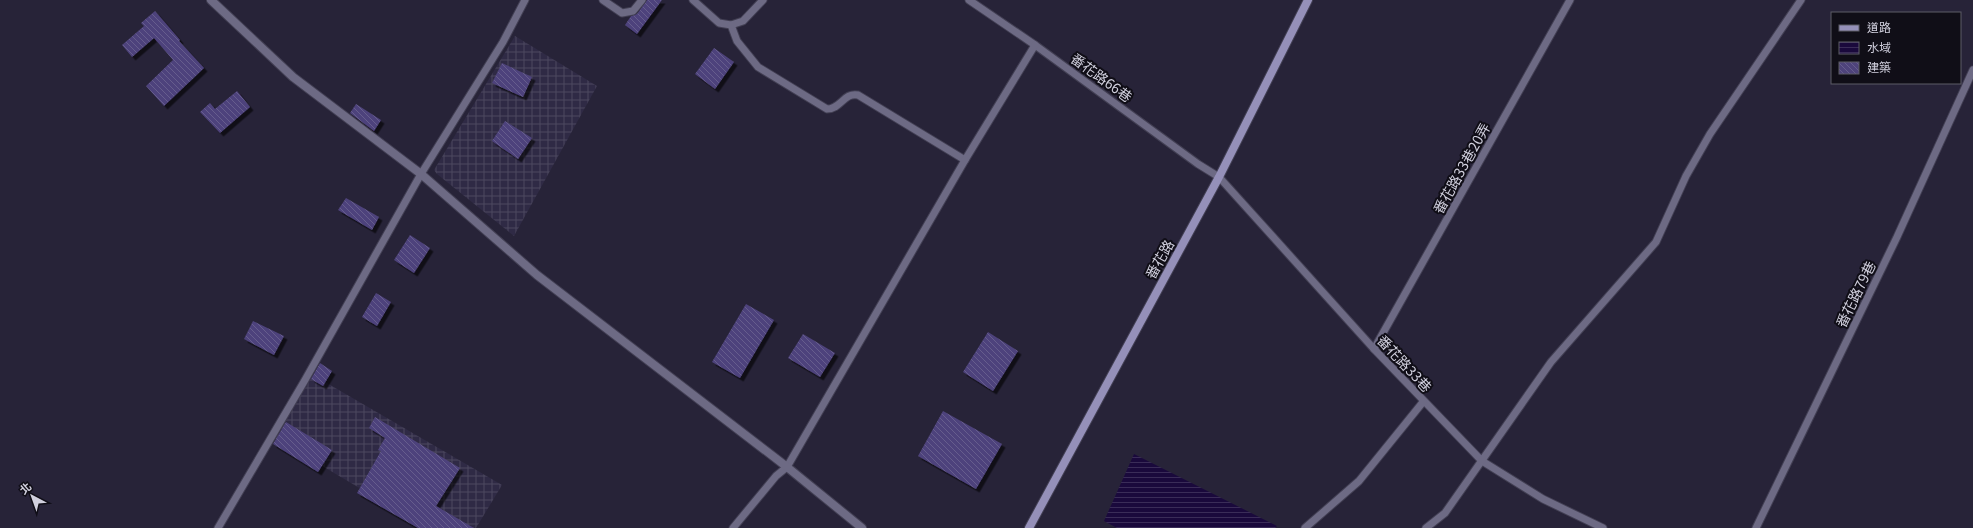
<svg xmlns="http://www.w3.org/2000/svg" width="1973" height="528" viewBox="0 0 1973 528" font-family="Georgia,'Noto Sans TC',serif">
  <defs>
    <pattern id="industrial-grid" width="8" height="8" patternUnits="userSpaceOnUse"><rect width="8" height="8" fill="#2f2a45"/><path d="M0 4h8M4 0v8" fill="none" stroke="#4c485f"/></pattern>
    <pattern id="water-rules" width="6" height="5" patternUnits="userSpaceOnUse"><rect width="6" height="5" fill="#1a093c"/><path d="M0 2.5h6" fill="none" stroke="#3a2c58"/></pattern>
    <pattern id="building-back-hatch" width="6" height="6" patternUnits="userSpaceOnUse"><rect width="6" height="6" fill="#4e437b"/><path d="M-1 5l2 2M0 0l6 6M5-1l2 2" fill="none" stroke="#665d8d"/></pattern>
    <filter id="shadow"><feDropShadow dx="3.5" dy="3.5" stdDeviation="0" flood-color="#0009"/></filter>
  </defs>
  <rect width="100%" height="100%" fill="#272338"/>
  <!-- industrial -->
  <g fill="url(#industrial-grid)">
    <path d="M515 36 597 86 514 236 437 174 434 170Z"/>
    <path d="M313 375 502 485 476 528H427L275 438Z"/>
  </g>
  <!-- water -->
  <path fill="url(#water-rules)" d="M1134 454 1277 526 1275 528H1117L1104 521Z"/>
  <!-- building -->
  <g fill="url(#building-back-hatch)" filter="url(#shadow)">
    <path d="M647 0H662L637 34 625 25 631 16 637 14Z"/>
    <path d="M155 11 180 40 179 41 204 68 164 106 146 86 173 60 154 38 132 57 122 45 144 26 141 23Z"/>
    <path d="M714 48 734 62 715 89 695 74Z"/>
    <path d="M502 63 532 77 523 97 492 83Z"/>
    <path d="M237 91 250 107 220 133 200 112 210 103 215 109Z"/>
    <path d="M356 104 381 120 374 131 350 113Z"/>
    <path d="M505 121 532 138 518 159 492 141Z"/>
    <path d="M346 198 379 217 372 230 338 210Z"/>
    <path d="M410 235 430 248 414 273 394 260Z"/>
    <path d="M376 293 391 302 377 326 362 317Z"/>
    <path d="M746 304 774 320 740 378 712 362Z"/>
    <path d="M253 321 284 336 274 355 244 339Z"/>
    <path d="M988 332 1018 351 993 391 963 372Z"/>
    <path d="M803 334 835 353 820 377 788 358Z"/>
    <path d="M320 363 332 371 323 386 311 379Z"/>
    <path d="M943 411 1002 444 976 489 918 456Z"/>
    <path d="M375 417 460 468 436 506 474 528H418L357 493 381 451 378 450 385 438 369 428Z"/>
    <path d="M286 422 332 450 318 472 273 444Z"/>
  </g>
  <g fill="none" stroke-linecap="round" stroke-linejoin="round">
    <defs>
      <g id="lane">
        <path d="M603 0 622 13 633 11 642 0"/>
        <path d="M693 0 719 23 731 25 737 41 758 67 827 109C841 109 844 92 858 95L965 160"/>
        <path d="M969 0 1035 45 1198 164 1219 177 1374 349 1482 461 1543 499 1603 528"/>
        <path d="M731 25 743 21 763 0"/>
        <path d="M1374 349 1570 0"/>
        <path d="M218 528 305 380 421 174 503 42 525 0"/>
        <path d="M733 528 776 476 787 467 965 160 1035 45"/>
        <path d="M1305 528 1359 481 1423 402"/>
        <path d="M1426 528 1445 513 1551 362 1656 242 1686 176 1710 134 1801 0"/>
        <path d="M1756 528 1897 237 1973 70"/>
      </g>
      <path id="street" d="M211 0 293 77 421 174 537 275 787 467 862 528"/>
      <path id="secondary" d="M1029 528 1219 177 1308 0"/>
    </defs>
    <!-- lane casing -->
    <use href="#lane" stroke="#423f53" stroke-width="9"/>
    <!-- street casing -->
    <use href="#street" stroke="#423f53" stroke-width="10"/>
    <!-- secondary casing -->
    <use href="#secondary" stroke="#423f53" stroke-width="10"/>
    <!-- lane -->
    <use href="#lane" stroke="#6d6a84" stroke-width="7"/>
    <!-- street -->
    <use href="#street" stroke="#6d6a84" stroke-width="8"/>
    <!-- secondary -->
    <use href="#secondary" stroke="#9590b9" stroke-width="8"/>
  </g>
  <g text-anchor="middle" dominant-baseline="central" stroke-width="4" stroke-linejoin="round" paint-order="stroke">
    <!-- street labels -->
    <g font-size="14" fill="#d1d0de" stroke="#100e17">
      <text transform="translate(1102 77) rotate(36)">番花路66巷</text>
      <text transform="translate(1461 168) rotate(-61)">番花路33巷20弄</text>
      <text transform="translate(1159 259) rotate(-61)">番花路</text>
      <text transform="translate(1855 294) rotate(-64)">番花路79巷</text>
      <text transform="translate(1405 363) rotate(47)">番花路33巷</text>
    </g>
  </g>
  <!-- legend -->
  <rect x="1831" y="12" width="130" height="72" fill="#100e17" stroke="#5d5c67"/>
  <rect x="1839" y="25" width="20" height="6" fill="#9590b9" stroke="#5d5c67"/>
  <text x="1867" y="32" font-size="12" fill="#d1d0de">道路</text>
  <rect x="1839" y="42" width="20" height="12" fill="url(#water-rules)" stroke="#5d5c67"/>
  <text x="1867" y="52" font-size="12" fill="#d1d0de">水域</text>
  <rect x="1839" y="62" width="20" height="12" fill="url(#building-back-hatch)" stroke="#5d5c67"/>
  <text x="1867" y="72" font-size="12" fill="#d1d0de">建築</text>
  <!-- north arrow -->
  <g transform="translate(32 496) rotate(319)" stroke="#100e17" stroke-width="3" paint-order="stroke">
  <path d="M0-3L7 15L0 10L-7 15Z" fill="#d1d0de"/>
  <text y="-6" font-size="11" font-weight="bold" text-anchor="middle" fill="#d1d0de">北</text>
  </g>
</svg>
